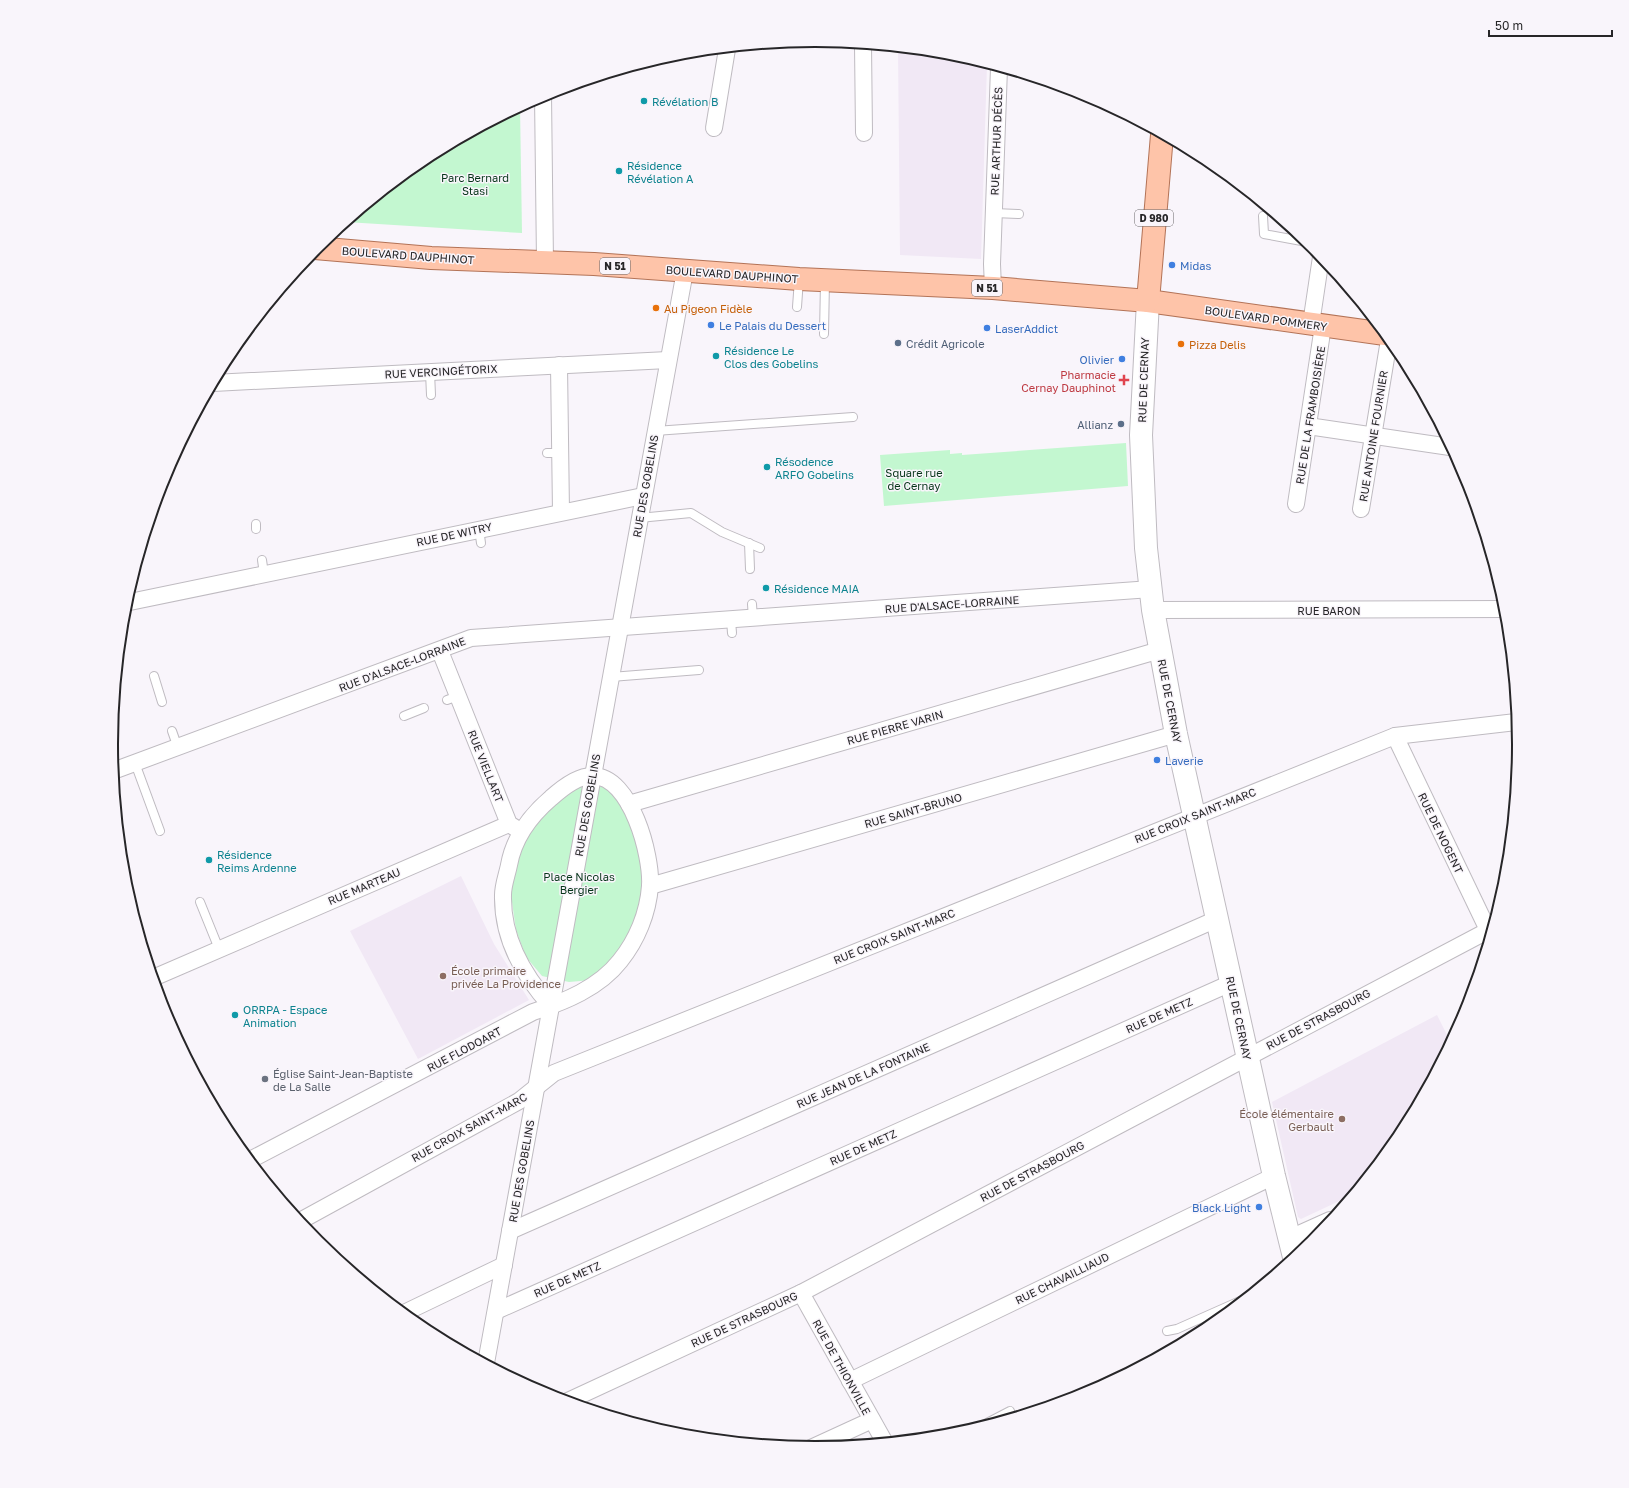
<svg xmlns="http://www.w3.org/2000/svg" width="1629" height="1488" viewBox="0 0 1629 1488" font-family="'Golos Text',sans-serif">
  <rect width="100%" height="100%" fill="#f9f5fb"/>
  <!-- built -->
  <g fill="#f1e8f5">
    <path d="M898 48 952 54 987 64 981 259 900 255Z"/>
    <path d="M461 876 494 944 529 1000 418 1059 350 931Z"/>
    <path d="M1437 1015 1450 1041 1400 1135 1350 1196 1301 1219 1298 1217 1272 1102Z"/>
  </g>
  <!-- green -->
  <g fill="#c3f7d0">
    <path d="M520 107 522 233 346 222 424 159Z"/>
    <path d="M1126 443 1128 486 884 506 880 455 950 450V454L962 453V455Z"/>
    <path d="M575 787H612L640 844 645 882 637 922 616 956 592 980 569 982 542 976 526 957 516 930 511 895 518 850 544 810Z"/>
  </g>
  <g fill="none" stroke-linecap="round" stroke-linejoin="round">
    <defs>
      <g id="lane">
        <path d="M994 213 1019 214"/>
        <path d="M1263 216 1264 234 1307 242"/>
        <path d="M797 307 799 279"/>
        <path d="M824 334 825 281"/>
        <path d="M430 372 431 395"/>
        <path d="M655 431 853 417"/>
        <path d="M547 453H560"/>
        <path d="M639 518 691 513 722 532 760 548"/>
        <path d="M256 524V529"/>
        <path d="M479 529 481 543"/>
        <path d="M749 543 750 569"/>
        <path d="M262 560 264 574"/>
        <path d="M752 604 753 619"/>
        <path d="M731 620 732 633"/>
        <path d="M154 676 162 702"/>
        <path d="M611 677 699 670"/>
        <path d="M447 700 458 696"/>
        <path d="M404 716 424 708"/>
        <path d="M172 731 178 748"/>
        <path d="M135 763 160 831"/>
        <path d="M200 902 219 949"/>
        <path d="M1167 1331 1177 1329 1240 1301"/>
        <path d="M985 1424 1010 1411"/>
      </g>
      <g id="street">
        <path d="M863 45 864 133"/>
        <path d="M543 95 545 262"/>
        <path d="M714 128 727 49"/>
        <path d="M993 288 992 264 999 68"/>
        <path d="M1311 324 1321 257"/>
        <path d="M559 365 561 512"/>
        <path d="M213 383 668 360"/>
        <path d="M1308 426 1450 447"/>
        <path d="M1296 504 1323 326"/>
        <path d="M1361 509 1389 340"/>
        <path d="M125 603 643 496"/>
        <path d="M1153 610 1505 609"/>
        <path d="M440 651 509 824 517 829"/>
        <path d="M1395 736 1488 930"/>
        <path d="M113 771 471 638 1151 589"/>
        <path d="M629 804 1160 650"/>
        <path d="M650 886 1176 734"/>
        <path d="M153 978 509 824"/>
        <path d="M250 1160 533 1012C564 1002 599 988 620 961 637 940 648 913 650 886 652 856 631 776 593 776 579 775 561 789 551 798 530 816 514 837 509 865 507 875 503 885 503 895 502 938 523 975 551 1006"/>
        <path d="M300 1221 519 1101 554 1073 1395 736 1516 722"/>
        <path d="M510 1231 1217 919"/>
        <path d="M1290 1238 1330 1220"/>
        <path d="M801 1293 884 1441"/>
        <path d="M496 1311 1231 983"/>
        <path d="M404 1313 504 1265"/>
        <path d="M486 1363 685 271"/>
        <path d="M850 1381 1274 1176"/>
        <path d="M568 1401 801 1293 1491 929"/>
        <path d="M811 1448 872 1420"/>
      </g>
      <path id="secondary" d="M1148 301 1141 435 1146 548 1153 610 1176 734 1274 1176 1294 1257"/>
      <g id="primary">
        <path d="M315 248 431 258 594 264 799 279 993 288 1148 301 1385 334"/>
        <path d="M1148 301 1162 135"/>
      </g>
    </defs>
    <!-- lane casing -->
    <use href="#lane" stroke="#bfbbc1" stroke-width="10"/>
    <!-- street casing -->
    <use href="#street" stroke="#bfbbc1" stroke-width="18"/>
    <!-- secondary casing -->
    <use href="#secondary" stroke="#bfbbc1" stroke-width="24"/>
    <!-- primary casing -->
    <use href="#primary" stroke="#b37357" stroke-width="24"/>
    <!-- lane -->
    <use href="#lane" stroke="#fff" stroke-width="8"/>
    <!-- street -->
    <use href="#street" stroke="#fff" stroke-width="16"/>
    <!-- secondary -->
    <use href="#secondary" stroke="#fff" stroke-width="22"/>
    <!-- primary -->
    <use href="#primary" stroke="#fec4a9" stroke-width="22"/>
  </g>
  <!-- markers -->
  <g fill="#0f9aa8" stroke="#f9f5fb" stroke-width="1.5">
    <circle cx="644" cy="101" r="4"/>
    <circle cx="619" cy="171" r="4"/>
    <circle cx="716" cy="356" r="4"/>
    <circle cx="767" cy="467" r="4"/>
    <circle cx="766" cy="588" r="4"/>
    <circle cx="209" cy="860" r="4"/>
    <circle cx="235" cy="1015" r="4"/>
  </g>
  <g fill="#3f7fe0" stroke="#f9f5fb" stroke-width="1.5">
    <circle cx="1172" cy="265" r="4"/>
    <circle cx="711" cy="325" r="4"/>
    <circle cx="987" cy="328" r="4"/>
    <circle cx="1122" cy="359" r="4"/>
    <circle cx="1157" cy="760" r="4"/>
    <circle cx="1259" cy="1207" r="4"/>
  </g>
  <g fill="#e8710a" stroke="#f9f5fb" stroke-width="1.5">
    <circle cx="656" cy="308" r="4"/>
    <circle cx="1181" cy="344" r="4"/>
  </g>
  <g fill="#5c6f8a" stroke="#f9f5fb" stroke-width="1.5">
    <circle cx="898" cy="343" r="4"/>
    <circle cx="1121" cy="424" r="4"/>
  </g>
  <path fill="#e0444e" stroke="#f9f5fb" stroke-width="1.5" d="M1122 374h4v4h4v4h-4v4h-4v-4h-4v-4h4z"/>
  <g fill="#8d6e63" stroke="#f9f5fb" stroke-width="1.5">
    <circle cx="443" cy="976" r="4"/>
    <circle cx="1342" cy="1119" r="4"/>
  </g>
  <circle fill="#6b7280" stroke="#f9f5fb" stroke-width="1.5" cx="265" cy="1079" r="4"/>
  <g text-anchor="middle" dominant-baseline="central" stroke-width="3" stroke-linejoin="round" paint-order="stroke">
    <!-- shield labels -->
    <g fill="#f9f5fb" stroke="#666467" stroke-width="1">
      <rect x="1135" y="210" width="38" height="16" rx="3"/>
      <rect x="600" y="258" width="30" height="16" rx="3"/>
      <rect x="972" y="280" width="30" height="16" rx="3"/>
    </g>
    <g font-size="10" font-weight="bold" fill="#272628">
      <text x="1154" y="218">D 980</text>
      <text x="615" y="266">N 51</text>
      <text x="987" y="288">N 51</text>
    </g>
    <!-- culture labels -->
    <g font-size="11" fill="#0d838f" stroke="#f9f5fb" text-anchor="start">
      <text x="652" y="101">Révélation B</text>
      <text x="627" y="165">Résidence<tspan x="627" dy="13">Révélation A</tspan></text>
      <text x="724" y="350">Résidence Le<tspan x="724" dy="13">Clos des Gobelins</tspan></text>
      <text x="775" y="461">Résodence<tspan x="775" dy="13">ARFO Gobelins</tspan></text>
      <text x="774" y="588">Résidence MAIA</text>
      <text x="217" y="854">Résidence<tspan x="217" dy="13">Reims Ardenne</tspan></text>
      <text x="243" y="1009">ORRPA - Espace<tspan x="243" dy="13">Animation</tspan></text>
    </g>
    <!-- street labels -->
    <g font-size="11" fill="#272628" stroke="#f9f5fb">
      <text transform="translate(996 141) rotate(-88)">RUE ARTHUR DÉCÈS</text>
      <text transform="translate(408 255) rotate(4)">BOULEVARD DAUPHINOT</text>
      <text transform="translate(732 274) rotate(4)">BOULEVARD DAUPHINOT</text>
      <text transform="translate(1266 318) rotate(8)">BOULEVARD POMMERY</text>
      <text transform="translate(441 371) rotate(-3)">RUE VERCINGÉTORIX</text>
      <text transform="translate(1143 380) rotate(-88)">RUE DE CERNAY</text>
      <text transform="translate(1310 415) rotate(-81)">RUE DE LA FRAMBOISIÈRE</text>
      <text transform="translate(1373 436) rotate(-81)">RUE ANTOINE FOURNIER</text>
      <text transform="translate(645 486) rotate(-80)">RUE DES GOBELINS</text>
      <text transform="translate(454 534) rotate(-12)">RUE DE WITRY</text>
      <text transform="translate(952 604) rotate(-4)">RUE D'ALSACE-LORRAINE</text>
      <text x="1329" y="610">RUE BARON</text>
      <text transform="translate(402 664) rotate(-21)">RUE D'ALSACE-LORRAINE</text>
      <text transform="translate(1170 701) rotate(79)">RUE DE CERNAY</text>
      <text transform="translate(895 727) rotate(-16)">RUE PIERRE VARIN</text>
      <text transform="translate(486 766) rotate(68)">RUE VIELLART</text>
      <text transform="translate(587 805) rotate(-80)">RUE DES GOBELINS</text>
      <text transform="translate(913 810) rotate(-16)">RUE SAINT-BRUNO</text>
      <text transform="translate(1195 815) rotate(-22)">RUE CROIX SAINT-MARC</text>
      <text transform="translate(1441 833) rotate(64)">RUE DE NOGENT</text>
      <text transform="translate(364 886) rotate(-23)">RUE MARTEAU</text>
      <text transform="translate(894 936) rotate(-22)">RUE CROIX SAINT-MARC</text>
      <text transform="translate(1159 1015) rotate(-24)">RUE DE METZ</text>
      <text transform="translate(1239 1018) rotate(78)">RUE DE CERNAY</text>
      <text transform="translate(1318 1019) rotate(-28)">RUE DE STRASBOURG</text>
      <text transform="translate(464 1049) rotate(-28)">RUE FLODOART</text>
      <text transform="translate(863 1075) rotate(-24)">RUE JEAN DE LA FONTAINE</text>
      <text transform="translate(469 1127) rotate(-29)">RUE CROIX SAINT-MARC</text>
      <text transform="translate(863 1147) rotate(-24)">RUE DE METZ</text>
      <text transform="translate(521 1171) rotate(-80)">RUE DES GOBELINS</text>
      <text transform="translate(1032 1171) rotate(-28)">RUE DE STRASBOURG</text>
      <text transform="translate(1062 1278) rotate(-26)">RUE CHAVAILLIAUD</text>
      <text transform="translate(567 1279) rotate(-24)">RUE DE METZ</text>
      <text transform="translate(744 1319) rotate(-25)">RUE DE STRASBOURG</text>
      <text transform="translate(842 1367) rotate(61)">RUE DE THIONVILLE</text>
    </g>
    <!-- park labels -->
    <g font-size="11" fill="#07361a" stroke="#f9f5fb">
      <text x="475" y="177">Parc Bernard<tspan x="475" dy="13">Stasi</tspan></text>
      <text x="914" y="472">Square rue<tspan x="914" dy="13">de Cernay</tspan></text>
      <text x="579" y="876">Place Nicolas<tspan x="579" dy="13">Bergier</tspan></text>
    </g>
    <!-- shop labels -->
    <g font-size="11" fill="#366cbe" stroke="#f9f5fb" text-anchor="start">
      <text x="1180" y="265">Midas</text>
      <text x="719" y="325">Le Palais du Dessert</text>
      <text x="995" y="328">LaserAddict</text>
      <text x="1114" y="359" text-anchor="end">Olivier</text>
      <text x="1165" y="760">Laverie</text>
      <text x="1251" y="1207" text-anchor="end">Black Light</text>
    </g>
    <!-- food labels -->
    <g font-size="11" fill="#c56008" stroke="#f9f5fb" text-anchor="start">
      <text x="664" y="308">Au Pigeon Fidèle</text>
      <text x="1189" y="344">Pizza Delis</text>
    </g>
    <!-- service labels -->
    <g font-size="11" fill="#4e5e75" stroke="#f9f5fb" text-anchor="start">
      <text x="906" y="343">Crédit Agricole</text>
      <text x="1113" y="424" text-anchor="end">Allianz</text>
    </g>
    <!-- health labels -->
    <g font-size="11" fill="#be3a42" stroke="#f9f5fb" text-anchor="end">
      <text x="1116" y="374">Pharmacie<tspan x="1116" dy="13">Cernay Dauphinot</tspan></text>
    </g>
    <!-- education labels -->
    <g font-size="11" fill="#785e54" stroke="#f9f5fb" text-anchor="start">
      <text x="451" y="970">École primaire<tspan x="451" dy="13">privée La Providence</tspan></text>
      <text x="1334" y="1113" text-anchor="end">École élémentaire<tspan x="1334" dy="13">Gerbault</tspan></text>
    </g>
    <!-- worship labels -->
    <g font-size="11" fill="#5b616d" stroke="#f9f5fb" text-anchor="start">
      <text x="273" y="1073">Église Saint-Jean-Baptiste<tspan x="273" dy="13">de La Salle</tspan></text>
    </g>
  </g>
  <!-- crop -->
  <path d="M0 0H1629V1488H0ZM118 744a697 697 0 1 1 1394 0a697 697 0 1 1-1394 0Z" fill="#f9f5fb" fill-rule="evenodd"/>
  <path fill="none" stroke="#272628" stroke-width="2" d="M118 744a697 697 0 1 1 1394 0a697 697 0 1 1-1394 0Z"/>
  <!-- scale -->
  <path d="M1489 30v6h123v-6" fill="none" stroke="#272628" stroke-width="2"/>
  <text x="1495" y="30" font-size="12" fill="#272628" stroke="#f9f5fb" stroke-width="3" paint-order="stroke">50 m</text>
</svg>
